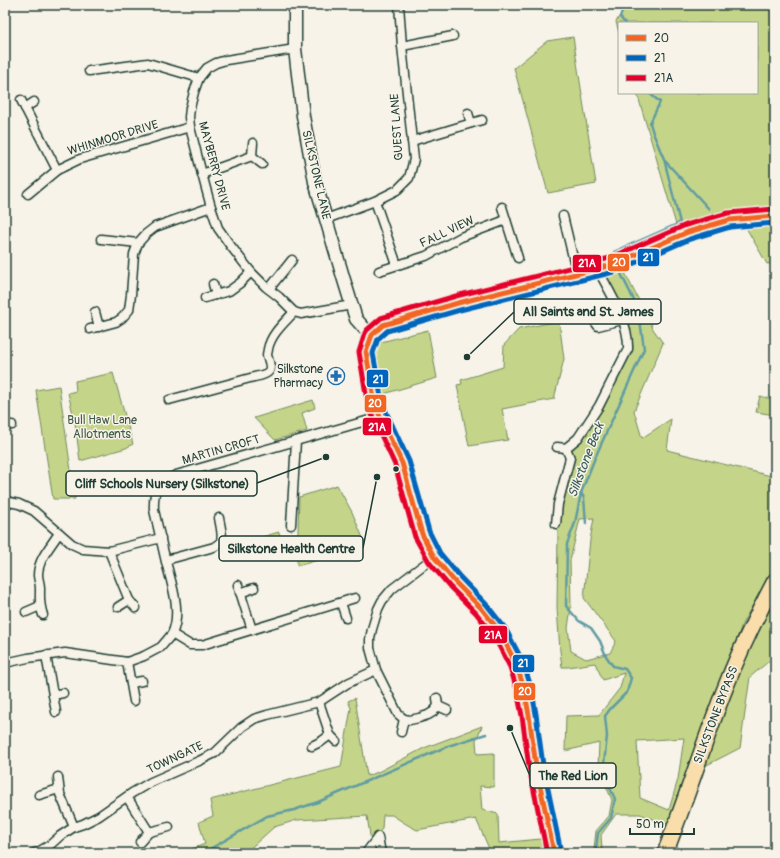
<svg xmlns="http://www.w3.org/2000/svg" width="780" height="858" viewBox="0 0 780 858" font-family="Pangolin,sans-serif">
  <rect width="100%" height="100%" fill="#f7f3e8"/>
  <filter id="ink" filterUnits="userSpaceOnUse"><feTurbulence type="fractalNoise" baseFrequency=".025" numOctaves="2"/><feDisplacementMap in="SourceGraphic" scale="8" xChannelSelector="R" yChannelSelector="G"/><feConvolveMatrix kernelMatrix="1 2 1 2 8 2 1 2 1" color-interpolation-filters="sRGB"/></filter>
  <g filter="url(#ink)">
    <!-- green -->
    <g fill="#c4d589" stroke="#72895e" fill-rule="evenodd">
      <path d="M626 5H775V263L767 264 741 219 733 213 677 228 637 93H757V23H619V33L616 22Z"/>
      <path d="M573 37 596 184 548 193 514 68 547 41Z"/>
      <path d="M625 260 626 275 636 295 648 315 653 329 663 343 634 411 642 438 671 419 667 450 775 477V567L743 622 668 824 655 820 640 814H616L601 835 602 850 612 853H595L594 849 596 831 609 816 612 800 598 767 599 743 565 751 566 716 599 715 620 688 624 673 603 680 595 663 568 667H562L560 651 557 608 558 532 556 524 570 458 566 448 599 406 628 340 597 268ZM594 518 590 540 584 598 616 641 610 653 586 659 571 651 568 628 571 607 570 560 580 519ZM684 738 678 779 669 810 640 798 637 741Z"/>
      <path d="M559 321 564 359 554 399 502 409 508 440 469 446 457 385 462 384 461 380 503 367 504 345 519 329Z"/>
      <path d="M428 330 437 378 377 396C375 381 368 353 381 342Z"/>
      <path d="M113 373 133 444 126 448 80 461 75 422 68 393 76 391 75 381Z"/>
      <path d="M59 386 75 499H53L36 390Z"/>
      <path d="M760 396 775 400V415L756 412Z"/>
      <path d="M313 400 315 408 302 413 307 431 275 440 254 418Z"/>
      <path d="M337 485 352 512 365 543 350 551 297 566 299 497Z"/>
      <path d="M279 532 283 546 237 559 235 545Z"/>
      <path d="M775 589V656L750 677 740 748 703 767 731 686Z"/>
      <path d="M355 698 367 776 378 772 424 748 482 726 476 740 477 754 494 753V787L480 786 482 810 498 814 499 843 541 839 544 853H491L476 819 417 830 406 824 392 815H383L382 829 371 842 367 816 297 820 274 827 245 853H181L205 844 199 822 213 816 210 800 341 767 351 708 348 701Z"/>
    </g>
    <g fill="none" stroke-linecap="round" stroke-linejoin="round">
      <!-- stream -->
      <g stroke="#619ba3" stroke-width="2.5">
        <path d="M625 23 620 17 624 7 629 5"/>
        <path d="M665 161 709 209"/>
        <path d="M773 231H775"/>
        <path d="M616 260 614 252 680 223 664 159 653 133 650 123 660 102 649 93"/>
        <path d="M581 493 584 498 586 523"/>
        <path d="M203 853 267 816 294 810 318 802 448 746 486 734"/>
        <path d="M600 853 596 850 598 833 611 818 615 799 603 773 607 736 605 716 611 708 627 692 631 678 625 669 613 666 606 656 600 641 591 628 579 621 566 606 567 544 575 523 581 493 594 460 644 349C642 335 641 320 636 306 632 293 623 281 618 266"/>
      </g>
      <defs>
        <g id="street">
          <path d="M402 46 453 36"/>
          <path d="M89 71 148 63 199 78"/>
          <path d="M21 100 57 170"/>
          <path d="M25 108 34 102"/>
          <path d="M468 113 471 123"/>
          <path d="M412 141 482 120"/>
          <path d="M253 143 252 156 262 164"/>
          <path d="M202 174 252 156"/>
          <path d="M28 194 57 170 80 159 190 127"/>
          <path d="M375 201 397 265"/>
          <path d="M502 207 518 258"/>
          <path d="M563 216 577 274"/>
          <path d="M326 219 375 201 397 190 409 178 414 159 412 141 402 46 399 5"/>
          <path d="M101 239 138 243"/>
          <path d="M379 271 426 256 461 237 506 220"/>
          <path d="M213 284 216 295"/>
          <path d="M269 289 292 260"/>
          <path d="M205 298 229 291 240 283 251 272"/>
          <path d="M95 312 99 327"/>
          <path d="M294 312 279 297 266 287 251 272 230 245 218 228 211 207 202 174 190 127 189 117 190 108 194 92 199 78 207 68 216 63 226 60 295 49"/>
          <path d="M294 312 301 314 352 305"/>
          <path d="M593 319 598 326 622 320"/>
          <path d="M90 329 116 322 122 318 129 310 131 295 134 254 138 243 146 234 155 227 211 207"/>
          <path d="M169 400 254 377C259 376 266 375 269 371 272 366 268 360 267 355 267 353 268 351 268 349 271 334 284 323 294 312"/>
          <path d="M5 426 12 425"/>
          <path d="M557 447 566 448"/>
          <path d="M5 501 19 504 34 511 72 544 83 549 109 551 161 538"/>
          <path d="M556 524 558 504 570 458 566 448 578 438 599 406 628 349C629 321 610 293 597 268"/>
          <path d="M291 525 296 441"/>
          <path d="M109 551 129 600 136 608"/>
          <path d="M166 560 214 547C215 546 219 544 220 543 224 537 220 525 219 518"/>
          <path d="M238 585 252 630"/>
          <path d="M240 593 254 588"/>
          <path d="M355 598 202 645H190L172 634C182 612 172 585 166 562 162 545 158 527 154 510 153 489 157 484 176 475L380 417"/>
          <path d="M341 603 346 618"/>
          <path d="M118 607 129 600"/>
          <path d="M26 612 40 606"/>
          <path d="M43 615C39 604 40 599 40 588 40 583 38 579 38 575 38 559 51 546 59 533"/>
          <path d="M46 655 56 712"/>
          <path d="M127 662 134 701"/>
          <path d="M5 663 28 658 65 653 127 662 144 656 161 647 172 634"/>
          <path d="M376 670 398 714 404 719 410 720 419 718 428 715 433 712 438 706 437 698"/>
          <path d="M131 683 142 681"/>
          <path d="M53 695 63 693"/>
          <path d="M319 702 330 735 336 741"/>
          <path d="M438 706 447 710"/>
          <path d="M401 732 404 719"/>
          <path d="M312 746 322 741 330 735"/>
          <path d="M58 777 60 794 74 827"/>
          <path d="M39 795 59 789"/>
          <path d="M127 797 149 832 169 827"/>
          <path d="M140 842 149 832"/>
          <path d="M34 853 38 852 50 845 60 836 74 827 83 824 99 816 132 793 151 782 199 761 215 753 242 727 254 719 267 715 319 702 348 683 376 670 370 648V639L372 629 378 609 382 601 392 589 434 557"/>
          <path d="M366 853 378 837 381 853"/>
        </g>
        <g id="secondary">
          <path d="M295 5V49L303 116 315 182 344 280 356 319 364 328 372 335"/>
          <path d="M554 853 536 766 529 715 524 688 516 664 500 632 481 608 455 582 434 557 422 534 402 463 380 417 374 399 369 373 366 352 372 335 383 325 458 303 612 265 630 257 688 232 729 220 775 216"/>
        </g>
        <path id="highway" d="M665 853C687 798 704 741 726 686 740 650 757 615 775 581"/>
      </defs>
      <!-- street casing -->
      <use href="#street" stroke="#1f3d34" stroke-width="11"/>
      <!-- secondary casing -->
      <use href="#secondary" stroke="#1f3d34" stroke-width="15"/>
      <!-- highway casing -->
      <use href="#highway" stroke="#1f3d34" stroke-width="18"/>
      <!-- street -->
      <use href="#street" stroke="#f7f3e8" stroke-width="8"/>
      <!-- secondary -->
      <use href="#secondary" stroke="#f7f3e8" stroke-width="12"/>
      <!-- highway -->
      <use href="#highway" stroke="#f9ddab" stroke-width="15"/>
      <defs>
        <path id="bus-1" d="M554 853 536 766 529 715 524 688 516 664 500 632 481 608 455 582 434 557 422 534 402 463 380 417 374 399 366 352 372 335 383 325 458 303 612 265 688 232 729 220 775 216"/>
        <path id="bus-2" d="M561 852 543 765 536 714 531 687 523 662 505 628 486 604 460 577 440 553 429 531 409 461 387 414 381 397 373 353 378 339 387 331 460 310 614 272 690 239 730 227 775 223"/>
        <path id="bus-3" d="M547 853 529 767 522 716 517 690 510 667 494 636 476 613 450 587 429 562 415 537 395 465 374 420 367 400 359 352 365 333 367 330 381 318 456 296 610 258 686 225 728 213 774 209"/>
      </defs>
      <!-- bus-1 casing -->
      <use href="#bus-1" stroke="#f7f3e8" stroke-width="8"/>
      <!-- bus-2 casing -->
      <use href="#bus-2" stroke="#f7f3e8" stroke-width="8"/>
      <!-- bus-3 casing -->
      <use href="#bus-3" stroke="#f7f3e8" stroke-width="8"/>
      <!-- bus-1 -->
      <use href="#bus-1" stroke="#f26522" stroke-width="5"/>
      <!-- bus-2 -->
      <use href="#bus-2" stroke="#0065bd" stroke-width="5"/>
      <!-- bus-3 -->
      <use href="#bus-3" stroke="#e4002b" stroke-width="5"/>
    </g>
  </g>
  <!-- icons -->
  <defs>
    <symbol id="pharmacy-ring" viewBox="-11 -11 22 22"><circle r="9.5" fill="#f7f3e8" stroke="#1f6fb2" stroke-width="1.5"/><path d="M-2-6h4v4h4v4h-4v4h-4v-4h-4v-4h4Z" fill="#1f6fb2"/></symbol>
  </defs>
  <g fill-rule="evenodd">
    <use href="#pharmacy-ring" x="326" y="366" width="20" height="20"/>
  </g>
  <!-- markers -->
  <circle fill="#1f3d34" stroke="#f7f3e8" stroke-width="1.5" cx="396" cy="469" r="3.5"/>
  <g text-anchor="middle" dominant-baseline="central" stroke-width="3" stroke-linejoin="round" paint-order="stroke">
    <!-- street labels -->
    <g font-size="12" fill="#1f3d34" stroke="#f7f3e8">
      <text transform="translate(397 127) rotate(-94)">GUEST LANE</text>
      <text transform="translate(113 138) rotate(-17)">WHINMOOR DRIVE</text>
      <text transform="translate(214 166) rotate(75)">MAYBERRY DRIVE</text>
      <text transform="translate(316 175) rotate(77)">SILKSTONE LANE</text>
      <text transform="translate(447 232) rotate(-25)">FALL VIEW</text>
      <text transform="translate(221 450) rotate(-16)">MARTIN CROFT</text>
      <text transform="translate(716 715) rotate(-69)">SILKSTONE BYPASS</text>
      <text transform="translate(175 758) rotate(-25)">TOWNGATE</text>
    </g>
    <!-- poi labels -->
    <g font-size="12" fill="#1f3d34" stroke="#f7f3e8" text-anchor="end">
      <text x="323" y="369">Silkstone<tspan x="323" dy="14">Pharmacy</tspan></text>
    </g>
    <!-- park labels -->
    <g font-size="12" fill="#405b45" stroke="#f7f3e8">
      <text x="102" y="420">Bull Haw Lane<tspan x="102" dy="14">Allotments</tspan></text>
    </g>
    <!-- water labels -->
    <g font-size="13" font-style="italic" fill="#355c59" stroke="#f7f3e8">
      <text transform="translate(586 460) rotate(-69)">Silkstone Beck</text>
    </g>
  </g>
  <!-- callouts -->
  <path fill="none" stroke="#1f3d34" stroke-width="1.5" d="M467 357L514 312M326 457L257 483M377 477L363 548M510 728L530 776"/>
  <g fill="#1f3d34" stroke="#f7f3e8" stroke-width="1.5">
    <circle cx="467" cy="357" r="4"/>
    <circle cx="326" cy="457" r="4"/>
    <circle cx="377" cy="477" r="4"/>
    <circle cx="510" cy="728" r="4"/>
  </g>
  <g fill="#f7f3e8" stroke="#1f3d34" stroke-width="1.5">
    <rect x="514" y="299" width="147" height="25" rx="4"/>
    <rect x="66" y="471" width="191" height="25" rx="4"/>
    <rect x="219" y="536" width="144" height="25" rx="4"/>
    <rect x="530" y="763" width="86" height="25" rx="4"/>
  </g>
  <g font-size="13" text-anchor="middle" font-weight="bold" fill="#1f3d34">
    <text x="588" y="316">All Saints and St. James</text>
    <text x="162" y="488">Cliff Schools Nursery (Silkstone)</text>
    <text x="291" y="553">Silkstone Health Centre</text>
    <text x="573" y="780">The Red Lion</text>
  </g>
  <g stroke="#f7f3e8" stroke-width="1.5">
    <rect x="637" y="248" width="23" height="19" rx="4" fill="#0065bd"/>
    <rect x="607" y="253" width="23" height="19" rx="4" fill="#f26522"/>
    <rect x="572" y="254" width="30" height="19" rx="4" fill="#e4002b"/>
    <rect x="366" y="369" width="23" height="19" rx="4" fill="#0065bd"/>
    <rect x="364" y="394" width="23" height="19" rx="4" fill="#f26522"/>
    <rect x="362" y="417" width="30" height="19" rx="4" fill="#e4002b"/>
    <rect x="478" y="625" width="30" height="19" rx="4" fill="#e4002b"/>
    <rect x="512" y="654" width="23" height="19" rx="4" fill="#0065bd"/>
    <rect x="513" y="682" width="23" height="19" rx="4" fill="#f26522"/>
  </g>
  <g font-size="11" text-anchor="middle" font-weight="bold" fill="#fff">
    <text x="648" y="261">21</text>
    <text x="619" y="266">20</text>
    <text x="587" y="267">21A</text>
    <text x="378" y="383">21</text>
    <text x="375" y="407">20</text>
    <text x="377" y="431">21A</text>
    <text x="493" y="639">21A</text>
    <text x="523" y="667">21</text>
    <text x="525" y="695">20</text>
  </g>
  <!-- margin -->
  <rect width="780" height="858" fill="none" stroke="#f7f3e8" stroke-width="20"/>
  <rect x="10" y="10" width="760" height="838" fill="none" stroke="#1f3d34" stroke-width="1.5" filter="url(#ink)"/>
  <!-- legend -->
  <rect x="618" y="22" width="140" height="72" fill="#f7f3e8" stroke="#a1aaa0"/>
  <rect x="626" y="35" width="20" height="6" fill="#f26522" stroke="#a1aaa0"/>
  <text x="654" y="42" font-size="12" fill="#1f3d34">20</text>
  <rect x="626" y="55" width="20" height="6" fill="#0065bd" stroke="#a1aaa0"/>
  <text x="654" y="62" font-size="12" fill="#1f3d34">21</text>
  <rect x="626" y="75" width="20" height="6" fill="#e4002b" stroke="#a1aaa0"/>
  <text x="654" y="82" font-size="12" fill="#1f3d34">21A</text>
  <!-- scale -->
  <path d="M630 828v6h64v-6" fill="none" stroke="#1f3d34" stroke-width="2"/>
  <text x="636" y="828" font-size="12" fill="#1f3d34" stroke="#f7f3e8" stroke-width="3" paint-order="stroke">50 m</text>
</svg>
